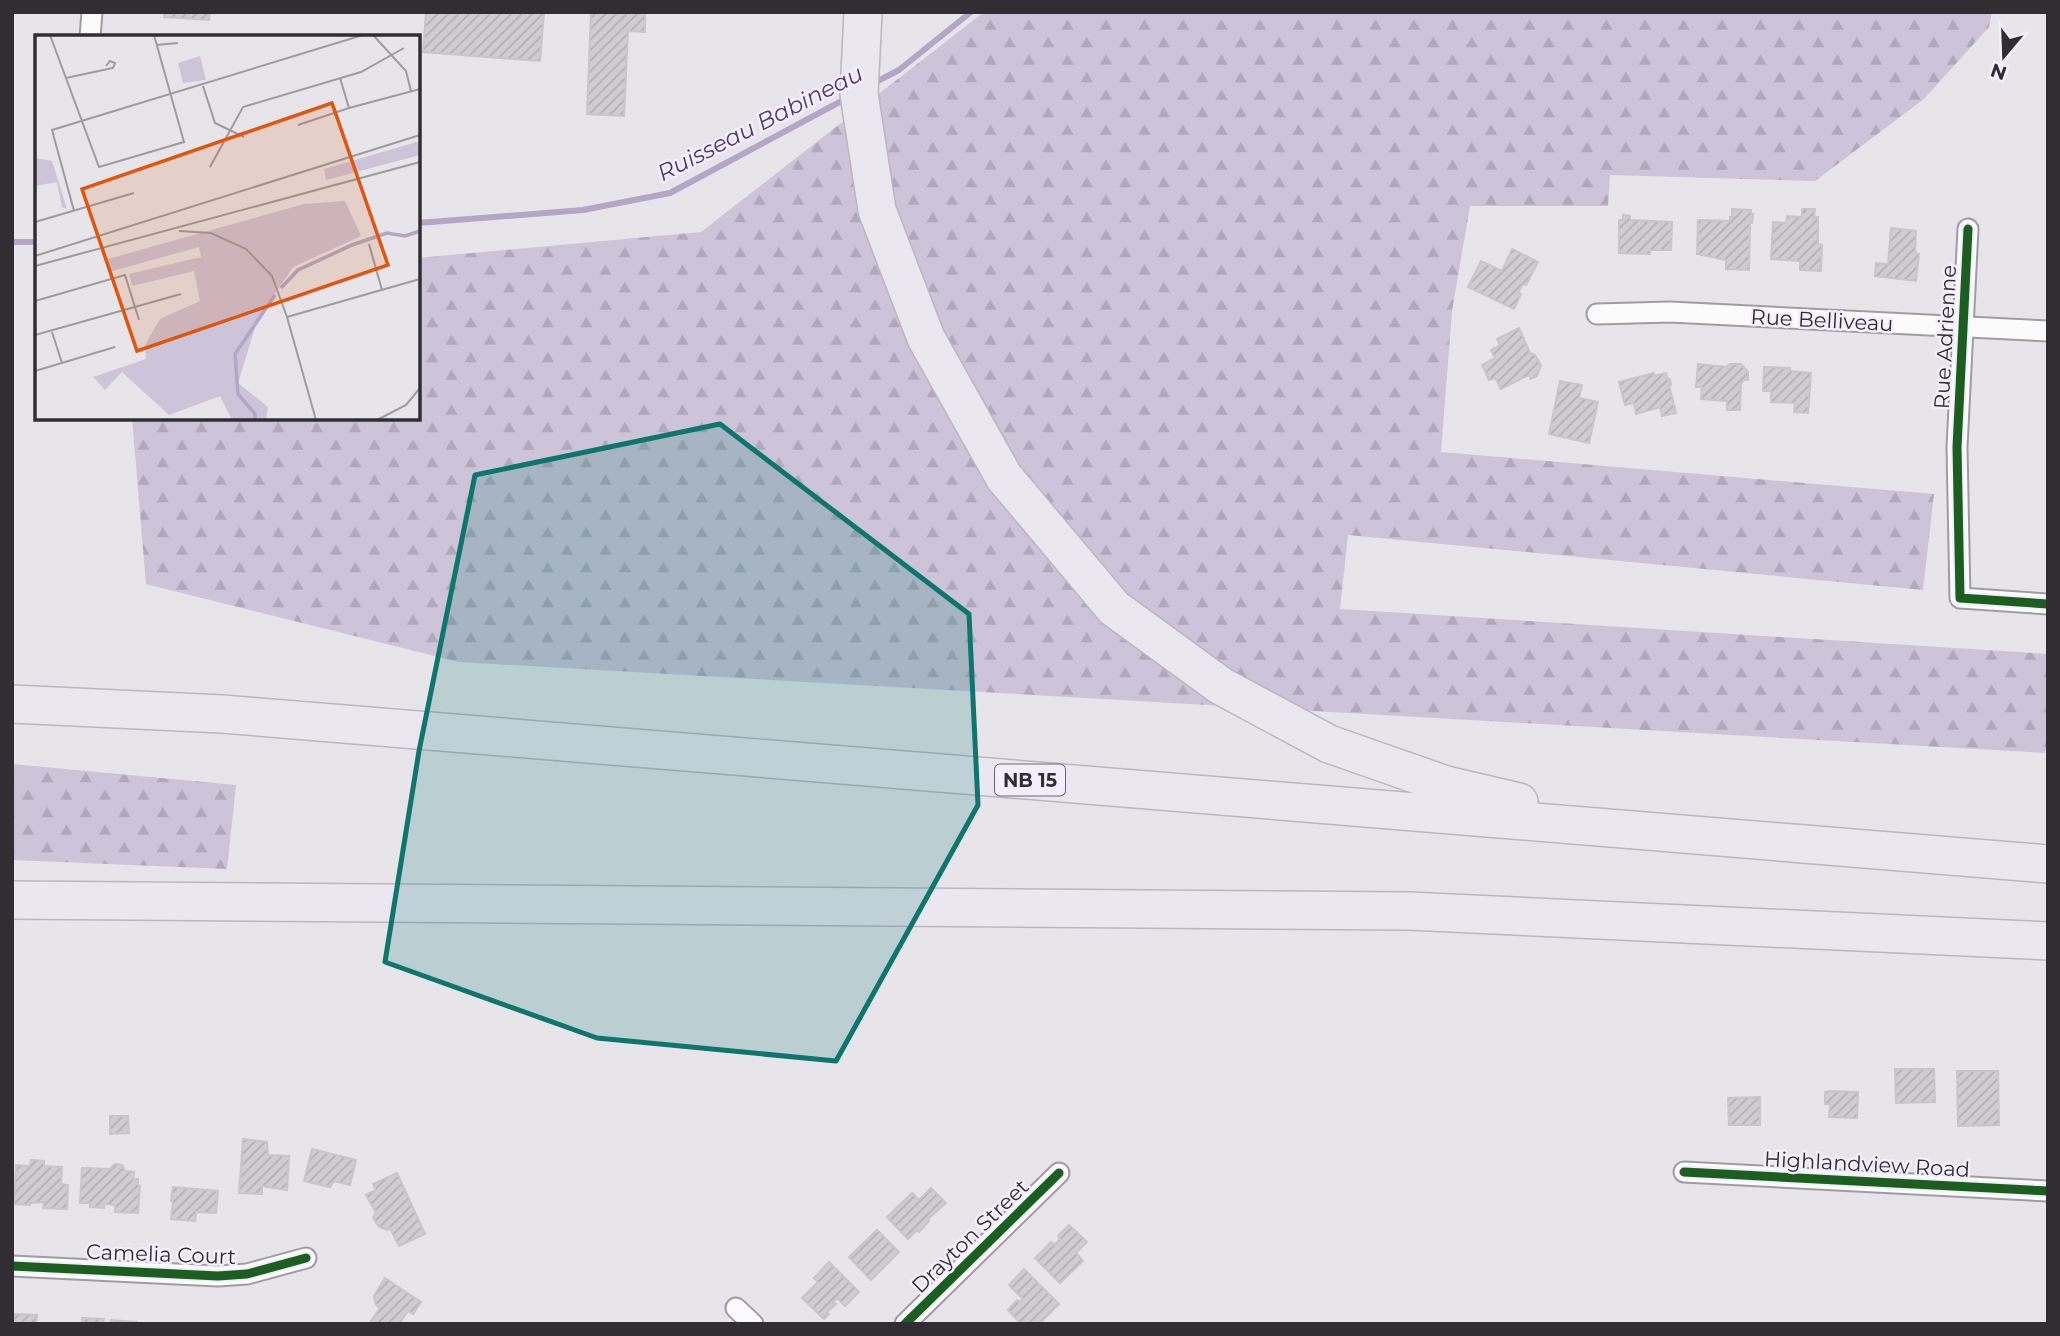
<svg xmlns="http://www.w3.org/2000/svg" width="2060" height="1336" viewBox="0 0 2060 1336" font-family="Montserrat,sans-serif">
  <defs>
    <pattern id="forest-firs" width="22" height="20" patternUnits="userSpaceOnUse" patternTransform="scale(1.75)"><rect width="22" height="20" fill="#cdc4d9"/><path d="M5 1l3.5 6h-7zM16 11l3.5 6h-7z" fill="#b0a9bb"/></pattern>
    <pattern id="building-hatch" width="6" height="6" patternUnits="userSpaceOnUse" patternTransform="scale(1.75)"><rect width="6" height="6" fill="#cfcdd1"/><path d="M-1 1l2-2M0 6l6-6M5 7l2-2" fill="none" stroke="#b2b0b4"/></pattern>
  </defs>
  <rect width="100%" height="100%" fill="#e7e4ea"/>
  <!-- forest -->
  <g fill="url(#forest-firs)">
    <path d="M984 12H1992L1989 27 1924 99 1815 181 1610 175 1608 206H1470L1452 311 1441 452 1934 494 1923 590 1348 535 1340 609 2048 654V740L2045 753 459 662 146 584 132 418H418V258L701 232Z"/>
    <path d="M12 764 236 785 227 869 12 860Z"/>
  </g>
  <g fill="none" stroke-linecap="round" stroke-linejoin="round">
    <!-- stream -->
    <g stroke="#b3a6c6" stroke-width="6">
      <path d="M870 85 899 70 971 12"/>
      <path d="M418 223 583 210 670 193 849 97"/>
      <path d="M12 242H37"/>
    </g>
  </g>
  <!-- building -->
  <g fill="url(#building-hatch)" stroke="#c8c6cb" stroke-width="2">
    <path d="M164 12H210L209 20 164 17Z"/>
    <path d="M426 12H544L540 61 423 52Z"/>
    <path d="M591 12H645V32L628 31 624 116 587 114Z"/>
    <path d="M1732 209 1751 210V214H1753L1752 223H1750L1749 270 1726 269V260L1697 254 1698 220 1730 221V217H1732Z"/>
    <path d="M1802 209H1815L1814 217H1818V244L1822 245 1821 271 1800 270V261L1771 259 1773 222 1786 223 1787 216 1802 217Z"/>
    <path d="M1623 215 1630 216V220L1672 222 1671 250H1650V254L1619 253V220H1623Z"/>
    <path d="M1891 228 1916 231 1915 253 1919 254 1916 281 1875 276 1876 263 1888 264Z"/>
    <path d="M1512 249 1538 262 1526 285 1523 284 1518 293 1521 294 1514 309 1468 287 1481 261 1502 271Z"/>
    <path d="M1519 328 1530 353 1535 355 1541 365 1537 376 1531 379 1529 375 1501 389 1495 378 1489 380 1482 365 1495 358 1491 350 1500 345 1497 339Z"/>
    <path d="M1698 364 1726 367 1730 364H1741L1748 372V380H1743L1741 384 1740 410H1727V401L1701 399 1702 387H1696Z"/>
    <path d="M1764 367 1790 368V371L1811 373 1808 413 1794 412 1795 403 1771 402V391H1763Z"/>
    <path d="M1654 373 1655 376 1666 373 1668 380 1670 379 1671 385H1669L1676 413 1662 416 1660 407 1636 414 1634 403 1625 405 1619 382Z"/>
    <path d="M1560 381 1582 385 1579 398 1598 402 1589 443 1549 434Z"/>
    <path d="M1895 1069H1934L1935 1102 1896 1103Z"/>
    <path d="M1957 1071H1998L1999 1125 1958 1126Z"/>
    <path d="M1829 1091 1858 1092 1857 1118 1829 1117 1830 1104H1825V1092Z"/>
    <path d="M1760 1097V1125H1729L1728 1098Z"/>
    <path d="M110 1116H128L129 1133 110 1134Z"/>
    <path d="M243 1139 267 1142 268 1155 289 1156 287 1190 262 1186V1194L239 1193Z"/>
    <path d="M312 1149 356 1160 350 1185 334 1181 330 1187 304 1181Z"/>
    <path d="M31 1160 44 1161V1166L62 1167 61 1184 68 1185 67 1209 43 1208 44 1202 30 1203V1205L14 1204 16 1165 30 1166Z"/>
    <path d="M115 1164 122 1165 125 1171 134 1172 133 1179H138V1185L140 1186 138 1213 115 1212V1205L104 1204V1208L90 1207V1203H80L82 1168 110 1169Z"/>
    <path d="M397 1173 425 1234 399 1246 390 1228 387 1230 378 1226 373 1217 376 1213 366 1195 376 1190 373 1184Z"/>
    <path d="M173 1187 218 1191 216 1213 196 1212 195 1221 171 1219 173 1202 171 1201Z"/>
    <path d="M931 1188 946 1203 928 1219 929 1221 919 1232 917 1230 908 1239 887 1217 912 1193 919 1200Z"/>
    <path d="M1069 1225 1087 1242 1076 1253 1083 1261 1060 1283 1035 1258 1051 1242 1054 1245 1060 1239 1058 1236Z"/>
    <path d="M877 1230 899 1252 871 1280 849 1257Z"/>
    <path d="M829 1262 859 1292 845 1306 837 1298 833 1302 836 1304 827 1312 829 1314 824 1319 802 1298 818 1282 814 1278Z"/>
    <path d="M1024 1269 1059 1304 1039 1324H1021L1008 1310 1017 1300 1019 1302 1023 1299 1009 1285Z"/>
    <path d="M385 1278 421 1302 413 1314 408 1311 399 1324H369L380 1308 376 1305 374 1296Z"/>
    <path d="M14 1314 37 1315 36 1324H14Z"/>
    <path d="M82 1318 104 1319 103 1323 111 1324V1320L137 1322V1324H82Z"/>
  </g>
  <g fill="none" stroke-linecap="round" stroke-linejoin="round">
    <defs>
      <g id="minor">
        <path d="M90 37 92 12"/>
        <path d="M1968 229 1957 447 1960 598 2048 604"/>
        <path d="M1597 314 1670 312 2048 331"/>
        <path d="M1684 1172 2048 1191"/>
        <path d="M12 1266 218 1276 247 1274 306 1258"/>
        <path d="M736 1308 753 1324"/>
        <path d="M905 1324 1059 1173"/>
      </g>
      <g id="motorway">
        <path d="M863 12 859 94 877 210 926 338 1004 477 1114 608 1221 686 1329 744 1446 785 1519 802"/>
        <path d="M12 704 222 714 2048 864"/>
        <path d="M12 900 1409 911 2048 941"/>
      </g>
    </defs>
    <!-- minor casing -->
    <use href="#minor" stroke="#a09da2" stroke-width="23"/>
    <!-- motorway casing -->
    <use href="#motorway" stroke="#bbb6c1" stroke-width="40"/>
    <!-- minor -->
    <use href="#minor" stroke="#fbfbfc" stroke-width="19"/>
    <!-- motorway -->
    <use href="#motorway" stroke="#ebe7f1" stroke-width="37"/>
    <defs>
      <g id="cycleway">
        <path d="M1968 229 1957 447 1960 598 2048 604"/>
        <path d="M1684 1172 2048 1191"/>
        <path d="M12 1266 218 1276 247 1274 306 1258"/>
        <path d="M905 1324 1059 1173"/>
      </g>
    </defs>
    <!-- cycleway casing -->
    <use href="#cycleway" stroke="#f3eefb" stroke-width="13"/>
    <!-- cycleway -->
    <use href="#cycleway" stroke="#1b5e20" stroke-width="9"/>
  </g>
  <!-- marked area -->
  <path fill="#0f766e" fill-opacity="0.2" stroke="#0f766e" stroke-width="5" stroke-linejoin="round" d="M720 424 969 614 978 805 836 1061 597 1038 385 962 419 751 475 475Z"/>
  <g text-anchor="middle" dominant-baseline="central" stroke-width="5" stroke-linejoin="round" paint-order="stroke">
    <!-- shield labels -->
    <rect fill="#f3eefb" stroke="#6a686f" stroke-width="2" x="995" y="764.5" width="70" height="31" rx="5"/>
    <g font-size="19" font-weight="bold" fill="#302e33">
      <text x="1030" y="780">NB 15</text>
    </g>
    <!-- street labels -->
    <g font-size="21" fill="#302e33" stroke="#f3eefb">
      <text transform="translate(1822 320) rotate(3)">Rue Belliveau</text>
      <text transform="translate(1945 337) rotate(-87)">Rue Adrienne</text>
      <text transform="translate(1867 1164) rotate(3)">Highlandview Road</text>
      <text transform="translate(970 1236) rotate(-44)">Drayton Street</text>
      <text transform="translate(161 1254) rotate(2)">Camelia Court</text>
    </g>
    <!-- water labels -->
    <g font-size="23" font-style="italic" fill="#523871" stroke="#f3eefb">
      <text transform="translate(760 123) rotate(-27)">Ruisseau Babineau</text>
    </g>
  </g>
  <!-- overview -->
  <g transform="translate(35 35)">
    <rect width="385" height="385" fill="#e7e4ea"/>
    <path d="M385 106V120L291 145 289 134ZM0 123 17 126 32 174 27 172 22 147 0 151ZM310 166 326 201 258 232 222 286 203 348 233 372 231 385H197L185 361 134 380 87 337 70 355 58 342 111 324 110 310 125 284 165 266 159 236 97 251 94 239 166 222 164 212 74 237 73 224 269 169Z" fill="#cdc4d9"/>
    <path d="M165 21 171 45 148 48 143 28Z" fill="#cdc4d9"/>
    <path fill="none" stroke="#b3a6c6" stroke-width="3.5" d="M246 253 263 235 317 210 352 198 370 201 385 196M220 385V379L203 359 200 319 240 260"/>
    <path fill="none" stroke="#9e9ba1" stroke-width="2" d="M15 0 64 132 149 107 119 0M338 0 371 36 376 56M121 10 143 8M31 43 78 33 80 28 75 26 71 31M305 43 314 73 385 54M168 51 180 88 209 102M263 90 314 73M175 132 208 72 326 37 369 13M39 176 17 95 328 0M0 187 99 158M144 196 176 198 211 214 237 241 252 282M334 209 347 255M0 221 385 100M0 231 385 127M0 266 90 240 104 285M252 282 385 244M252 282 281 385M17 297 27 328M0 300 146 259M0 336 80 312M342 385 371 370 385 353"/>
    <path fill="#df570e" fill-opacity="0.15" stroke="#df570e" stroke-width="3.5" d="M297 68 353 230 102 316 47 154Z"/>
    <rect width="385" height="385" fill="none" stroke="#302e33" stroke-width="3.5"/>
  </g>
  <!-- border -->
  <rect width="2060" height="1336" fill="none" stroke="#302e33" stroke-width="28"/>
  <!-- north arrow -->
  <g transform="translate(2004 56) rotate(199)" stroke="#f3eefb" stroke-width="5" paint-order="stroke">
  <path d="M0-5L12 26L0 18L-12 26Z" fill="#302e33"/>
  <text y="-10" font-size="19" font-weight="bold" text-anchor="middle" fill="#302e33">N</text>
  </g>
</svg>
